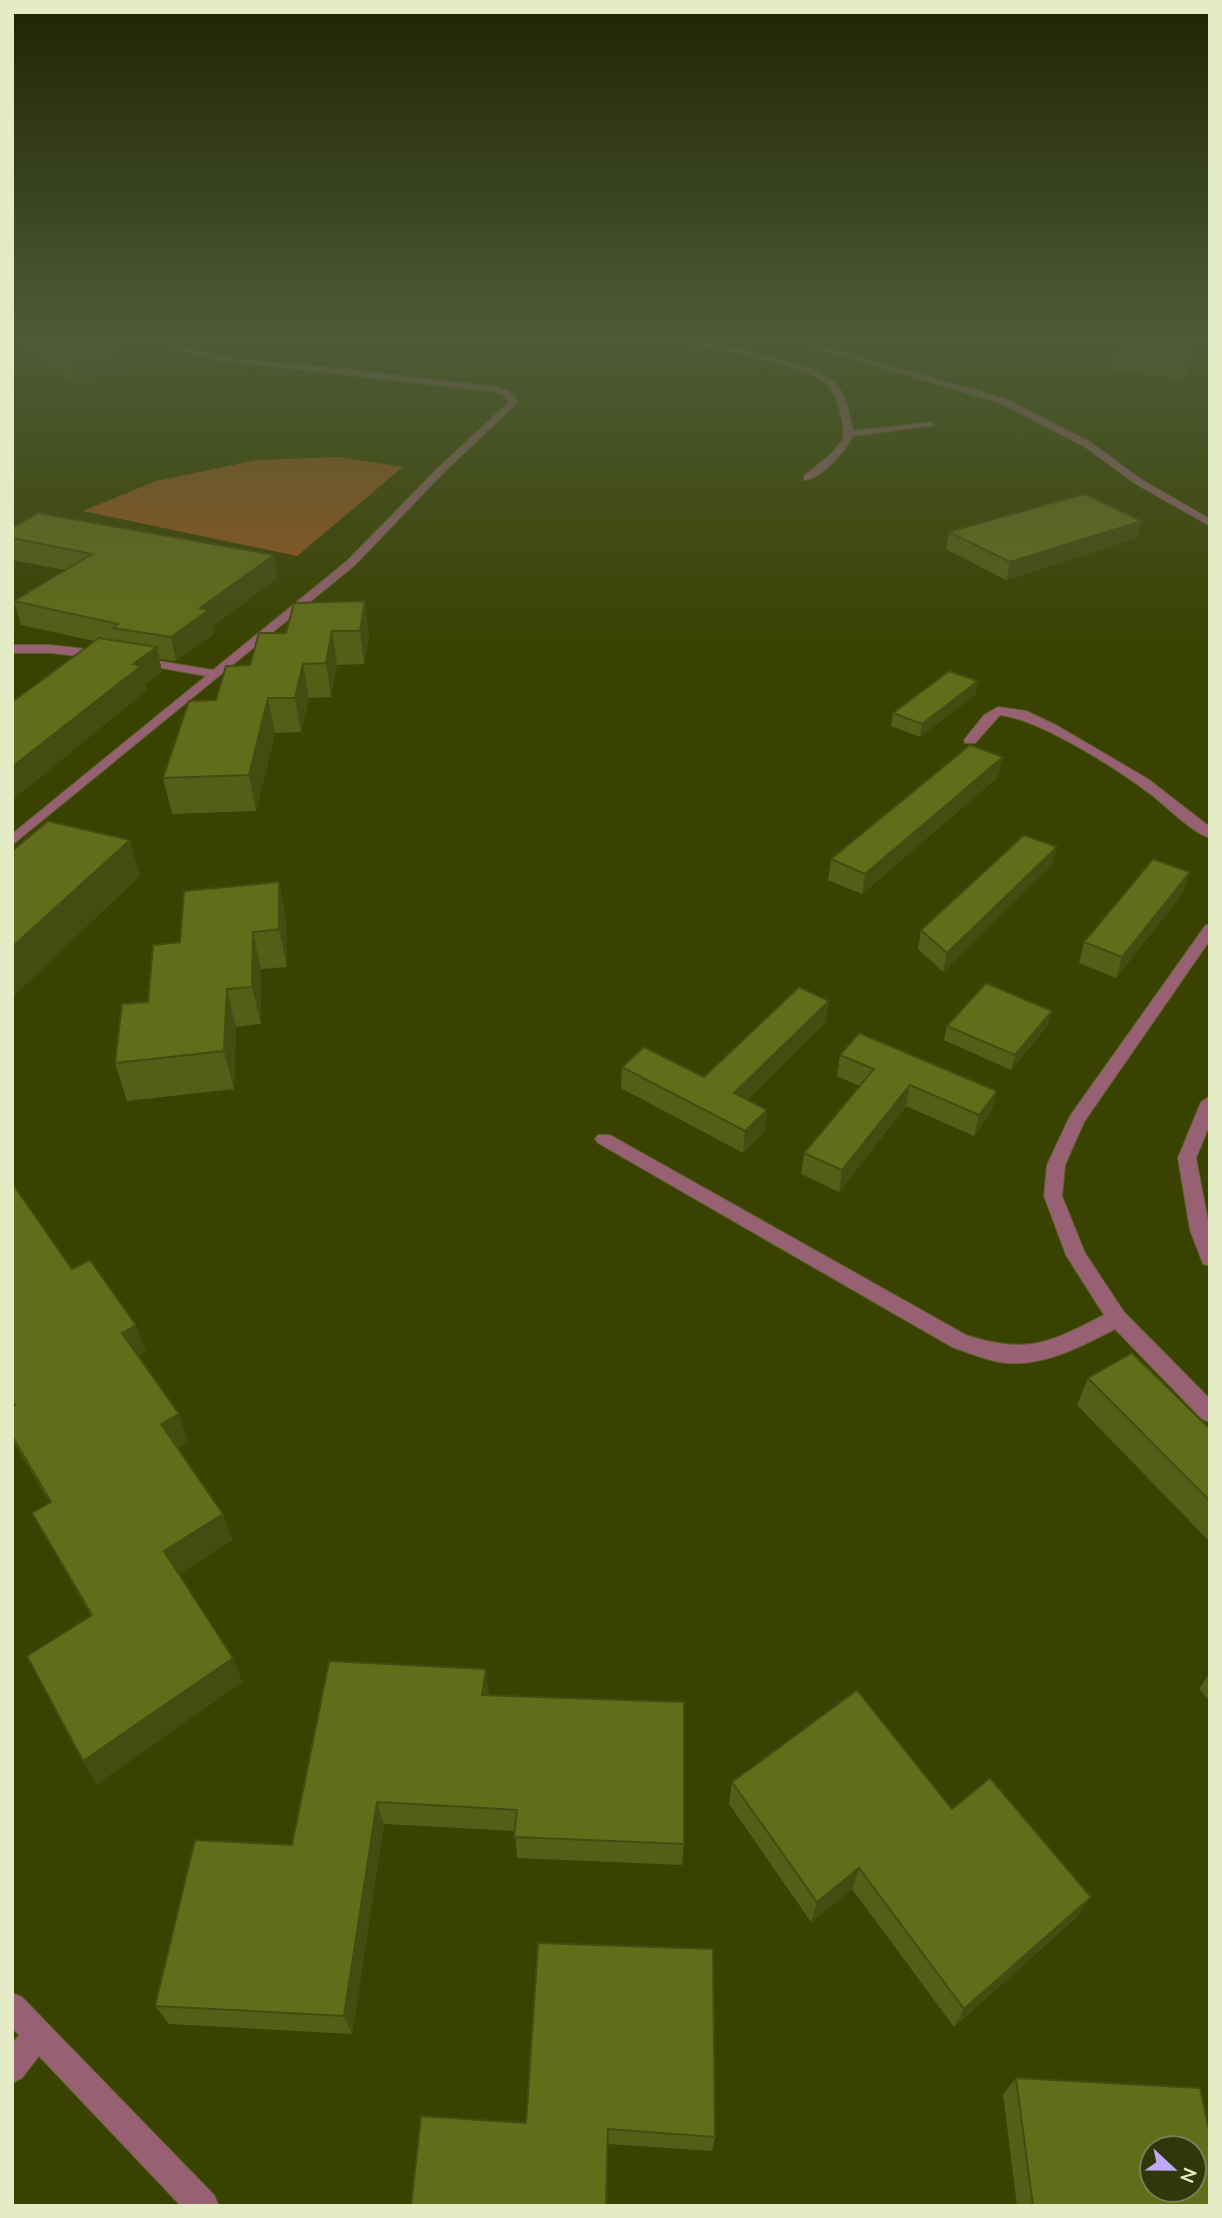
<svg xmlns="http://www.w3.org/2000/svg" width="1222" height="2218" viewBox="0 0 1222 2218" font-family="'Nunito Sans',sans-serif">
  <rect width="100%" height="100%" fill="#394200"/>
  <!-- green -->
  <path fill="#93561f" d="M339 457 403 467 297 556 83 511 156 481 257 460Z"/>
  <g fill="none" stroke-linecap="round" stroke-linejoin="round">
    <defs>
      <g id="minor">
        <path d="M154 337H164L197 351 234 359 338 368 496 387 509 391 518 402 443 473 355 565 12 845V834L206 676 134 663V657L213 670 347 561 437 469 509 402 503 395 495 392 214 360 173 348Z"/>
        <path d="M656 337C688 337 819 360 837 385 846 396 850 417 853 431L931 422 935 425 852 436C848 450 818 481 804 480V476L831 454 843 440C845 425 839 400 830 388 818 369 727 350 703 347 688 345 668 346 656 337Z"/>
        <path d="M777 337H790L1006 399 1090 442 1142 480 1210 519V526L1136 484 1084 446 1000 403Z"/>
        <path d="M12 645H51L103 651 109 655 103 659 51 653H12Z"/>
        <path d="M998 707 1026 711 1056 725 1148 779 1210 827V838C1193 833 1168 808 1153 796 1119 770 1041 720 1000 715L975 743H965L964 740 984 715Z"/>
        <path d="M1210 924V940L1084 1122 1065 1165 1062 1196 1085 1253 1124 1312 1210 1399V1422L1202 1419 1115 1329C1080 1347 1040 1369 999 1362 983 1359 967 1352 952 1347L598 1143 595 1139 598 1135H610L966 1335C1026 1355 1050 1343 1104 1315L1066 1255 1044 1196 1047 1165 1070 1116 1205 926Z"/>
        <path d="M1210 1096V1124L1196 1158 1210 1231V1266L1203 1264 1190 1230 1178 1158 1201 1102Z"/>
        <path d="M12 1993 22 1997 48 2024 214 2195 219 2206H181L39 2056 22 2078 12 2083V2044L19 2035 12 2028Z"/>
      </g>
    </defs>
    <!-- minor casing -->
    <use href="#minor" stroke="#586123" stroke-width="2"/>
    <!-- minor -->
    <use href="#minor" fill="#976173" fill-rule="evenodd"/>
  </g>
  <!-- wall -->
  <g fill="#535e16">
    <path d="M15 337H98L127 372 73 384 17 344Z"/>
    <path d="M235 337H318L250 349Z"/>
    <path d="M1122 337H1202L1184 379 1110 370 1115 351Z"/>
    <path d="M1142 521 1137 538 1006 580 946 549 949 532Z"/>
    <path d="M12 528 274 555 277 578 213 626 214 634 176 661 159 659 162 672 145 684 147 690 12 800V702L94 641 21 625 14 601 65 570 12 560Z"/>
    <path d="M294 603 369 634 364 664 337 665 331 697 309 698 301 732 275 733 256 811 172 814 163 778 216 700 250 665 286 633Z"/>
    <path d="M976 694 920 737 891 726 893 713Z"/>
    <path d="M998 777 862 894 828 880 831 859Z"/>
    <path d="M1057 847 1052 865 943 972 918 949 921 930Z"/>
    <path d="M279 882 286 919 287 967 261 969V1024L236 1027 234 1089 127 1101 115 1063 180 942Z"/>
    <path d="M1183 893 1116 978 1079 963 1084 942Z"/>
    <path d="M826 1022 747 1100 765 1131 743 1153 621 1088 622 1067 704 1077Z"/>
    <path d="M1048 1025 1011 1070 944 1040 947 1026Z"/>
    <path d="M840 1055 997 1091 991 1112 974 1136 906 1106 839 1192 801 1174 804 1153 860 1086 837 1076Z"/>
    <path d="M12 1183 72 1269 146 1352 138 1356 188 1441 177 1448 223 1514 232 1540 179 1574 233 1658 242 1682 97 1784 83 1761 91 1616 32 1513 50 1503 12 1439Z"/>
    <path d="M1088 1378 1210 1429V1542L1077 1405Z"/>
    <path d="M1210 1672V1701L1199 1689Z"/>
    <path d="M489 1693V1695L684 1844 682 1865 517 1858 515 1831 384 1824 352 2034 169 2024 155 2006 292 1845Z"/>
    <path d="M732 1782 952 1809 1077 1917 954 2027 852 1889 811 1922 729 1804Z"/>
    <path d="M1016 2078 1210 2206H1017L1003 2094Z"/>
    <path d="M421 2116 715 2137 712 2151 608 2144 607 2206H411Z"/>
  </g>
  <!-- shaded-wall -->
  <g fill="#444c12">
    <path d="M248 337H318L250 349Z"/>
    <path d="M1199 337H1202L1184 379 1189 360Z"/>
    <path d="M123 353 127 372 73 384 68 364Z"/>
    <path d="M1142 521 1137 538 1006 580 1010 562Z"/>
    <path d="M274 555 277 578 213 626 214 634 176 661 171 637 200 608Z"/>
    <path d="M365 601 369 634 364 664 360 631Z"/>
    <path d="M332 631 337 665 331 697 326 663Z"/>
    <path d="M157 647 162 672 145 684 147 690 12 800V767L133 664Z"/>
    <path d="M303 664 309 698 301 732 295 698Z"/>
    <path d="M978 681 976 694 920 737 922 724Z"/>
    <path d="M268 698 275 733 256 811 249 775Z"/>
    <path d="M1003 757 998 777 862 894 865 874Z"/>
    <path d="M130 840 140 876 12 998V947Z"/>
    <path d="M1057 847 1052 865 943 972 947 953Z"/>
    <path d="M1190 872 1183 893 1116 978 1122 957Z"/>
    <path d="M279 882 286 919 287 967 279 929Z"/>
    <path d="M253 932 261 969V1024L252 987Z"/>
    <path d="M227 989 236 1027 234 1089 224 1051Z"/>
    <path d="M829 1001 826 1022 732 1114 734 1093Z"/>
    <path d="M1052 1011 1048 1025 1011 1070 1015 1055Z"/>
    <path d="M910 1085 906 1106 839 1192 842 1170Z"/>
    <path d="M997 1091 991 1112 974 1136 979 1115Z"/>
    <path d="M767 1110 765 1131 743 1153 745 1131Z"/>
    <path d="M136 1325 146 1352 132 1360 122 1333Z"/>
    <path d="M179 1414 188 1441 172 1451 161 1424Z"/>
    <path d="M223 1514 232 1540 175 1577 164 1551Z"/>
    <path d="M233 1658 242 1682 97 1784 83 1761Z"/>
    <path d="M486 1669 489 1693 486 1719 482 1695Z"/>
    <path d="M377 1802 384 1824 352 2034 344 2016Z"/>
    <path d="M859 1868 852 1889 811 1922 817 1902Z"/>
    <path d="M1091 1897 1077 1917 954 2027 964 2009Z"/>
  </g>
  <!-- building -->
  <g fill="#616d19" stroke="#444c12" stroke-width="2" fill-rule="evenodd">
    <path d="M29 337H98L123 353 68 364Z"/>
    <path d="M1122 337H1199L1189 360 1115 351Z"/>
    <path d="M1084 494 1142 521 1010 562 949 532Z"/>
    <path d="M38 513 274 555 200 608 209 610 171 637 113 628 118 624 14 601 92 554 12 538V528Z"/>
    <path d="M365 601 360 631H332L326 663 303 664 295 698H268L249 775 163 778 189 701 216 700 226 666 250 665 259 633H286L294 603Z"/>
    <path d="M99 638 157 647 133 664 141 666 12 767V702Z"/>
    <path d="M949 671 978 681 922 724 893 713Z"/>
    <path d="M970 745 1003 757 865 874 831 859Z"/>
    <path d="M48 821 130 840 12 947V851Z"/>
    <path d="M1024 835 1057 847 947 953 921 930Z"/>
    <path d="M1153 859 1190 872 1122 957 1084 942Z"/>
    <path d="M279 882V929L253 932 252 987 227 989 224 1051 115 1063 122 1004 148 1002 153 945 180 942 184 891Z"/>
    <path d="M986 983 1052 1011 1015 1055 947 1026Z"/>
    <path d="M799 987 829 1001 734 1093 767 1110 745 1131 622 1067 644 1047 704 1077Z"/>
    <path d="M859 1033 997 1091 979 1115 910 1085 842 1170 804 1153 874 1069 840 1055Z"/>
    <path d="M12 1183 72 1269 90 1260 136 1325 122 1333 179 1414 161 1424 223 1514 164 1551 233 1658 83 1761 27 1656 92 1615 32 1513 51 1502 12 1436V1406L15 1405 12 1401Z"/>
    <path d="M1132 1353 1210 1429V1501L1088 1378Z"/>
    <path d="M329 1661 486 1669 482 1695 684 1702V1844L514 1837 517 1810 377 1802 344 2016 155 2006 195 1840 292 1845Z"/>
    <path d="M857 1690 952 1809 990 1778 1091 1897 964 2009 859 1868 817 1902 732 1782Z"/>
    <path d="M538 1943 713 1949 715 2137 608 2129 606 2206H411L421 2116 526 2123Z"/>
    <path d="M1016 2078 1200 2088 1210 2135V2206H1033ZM1152 2148H1194V2190H1152Z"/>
  </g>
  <!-- sky -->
  <linearGradient id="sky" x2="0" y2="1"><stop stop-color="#1f2400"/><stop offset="0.52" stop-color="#4e5a37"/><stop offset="1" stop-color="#4e5a37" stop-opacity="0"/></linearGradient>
  <rect width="1222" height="648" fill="url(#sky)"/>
  <!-- border -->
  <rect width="1222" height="2218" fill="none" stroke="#e3ecc4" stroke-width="28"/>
  <!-- north arrow -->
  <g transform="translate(1173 2169) rotate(112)"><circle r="33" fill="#30370b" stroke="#787f55" stroke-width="2"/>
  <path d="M0-5L12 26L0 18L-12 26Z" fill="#c0a8f4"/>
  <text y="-10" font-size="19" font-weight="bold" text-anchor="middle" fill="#e3ecc4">N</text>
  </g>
</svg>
